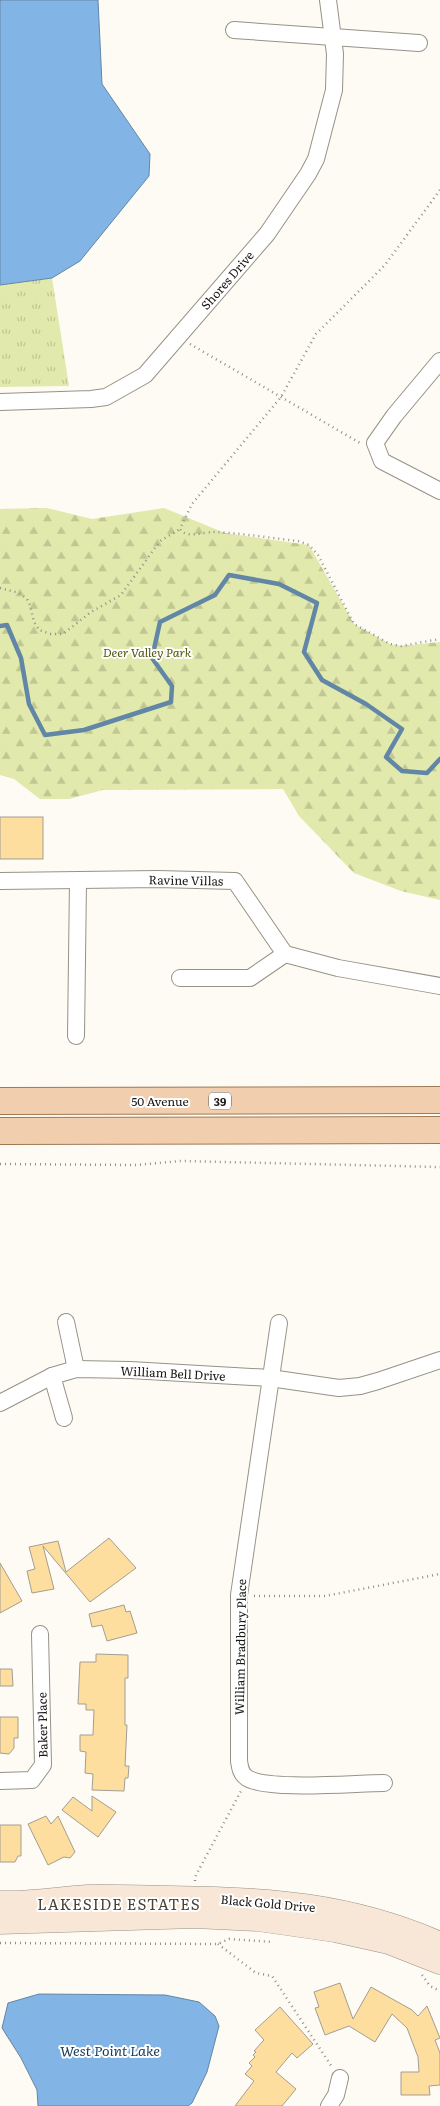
<svg xmlns="http://www.w3.org/2000/svg" width="440" height="2106" viewBox="0 0 440 2106" font-family="Literata,serif">
  <defs>
    <pattern id="grass-tufts" width="24" height="20" patternUnits="userSpaceOnUse" patternTransform="scale(1.25)"><rect width="24" height="20" fill="#e1e9ac"/><path d="M3 7l-1-3M5 7V3M7 7l1-3M15 17l-1-3M17 17v-4M19 17l1-3" fill="none" stroke="#c0c793"/></pattern>
    <pattern id="forest-firs" width="22" height="20" patternUnits="userSpaceOnUse" patternTransform="scale(1.25)"><rect width="22" height="20" fill="#e1e9ac"/><path d="M5 1l3.5 6h-7zM16 11l3.5 6h-7z" fill="#c0c793"/></pattern>
  </defs>
  <rect width="100%" height="100%" fill="#fefbf4"/>
  <!-- grass -->
  <path fill="url(#grass-tufts)" d="M52 278 69 386 0 387V285Z"/>
  <!-- forest -->
  <path fill="url(#forest-firs)" d="M47 508 92 519 164 508 225 533 309 545 354 624 390 644 401 646 440 642V900L401 891 354 873 299 816 283 789 103 790 69 799H40L14 779 0 775V509Z"/>
  <!-- water -->
  <g fill="#82b5e5" stroke="#6286a6">
    <path d="M0 0H98L102 84 150 154 149 176 80 261 52 278 0 285Z"/>
    <path d="M39 1994 165 1995 199 2002 215 2016 219 2026 207 2072 192 2103 188 2106H38L37 2090 21 2058 2 2028 8 2003Z"/>
  </g>
  <g fill="none" stroke-linecap="round" stroke-linejoin="round">
    <!-- stream -->
    <path stroke="#6286a6" stroke-width="4.5" d="M0 626 7 625 21 658 29 704 45 735 84 730 171 702 172 686 152 658 160 622 215 595 229 575 279 584 317 603 304 652 322 680 366 704 402 729 386 757 402 771 427 773 440 759"/>
  </g>
  <!-- building -->
  <g fill="#fdde9e" stroke="#a39e93">
    <rect x="0" y="817" width="43" height="42"/>
    <path d="M109 1538 136 1568 90 1602 43 1546 54 1589 32 1593 27 1571 35 1569 29 1547 58 1541 66 1572Z"/>
    <path d="M0 1563 22 1601 0 1613Z"/>
    <path d="M124 1605 126 1612 130 1611 137 1633 107 1641 102 1625 92 1627 89 1614Z"/>
    <path d="M96 1654 128 1655V1678H125V1725H127L125 1766H129L128 1778H125L124 1791 92 1790 93 1774 85 1773 86 1752 80 1751V1735H93L94 1710H86V1704H78L80 1662H96Z"/>
    <path d="M0 1669H12L13 1686H0Z"/>
    <path d="M0 1717H18V1738H14V1748L9 1754 0 1753Z"/>
    <path d="M92 1796 116 1812 98 1837 62 1810 73 1797 92 1811Z"/>
    <path d="M46 1816 51 1824 58 1816 75 1852 70 1858 64 1857 48 1865 28 1824Z"/>
    <path d="M0 1825H21V1856H18L15 1862H0Z"/>
    <path d="M340 1983 353 2019 371 1987 412 2010 418 2016 427 2006 440 2038 435 2040 440 2053V2085L429 2086 430 2095H401V2072H419L418 2057 407 2028 392 2014 375 2042 349 2026 325 2035 315 2008 319 2007 314 1992Z"/>
    <path d="M280 2007 313 2044 297 2058 292 2053 276 2072 296 2089 282 2106H235L254 2081 245 2074 252 2066 249 2063 255 2057 253 2055 256 2052 254 2051 264 2040 255 2030Z"/>
  </g>
  <g fill="none" stroke-linecap="round" stroke-linejoin="round">
    <defs>
      <g id="minor">
        <path d="M234 30 419 43"/>
        <path d="M440 361 394 416 375 443 382 461 440 491"/>
        <path d="M0 402 91 399 106 397 145 375 267 234 308 174 316 159 334 90 335 54 328 0"/>
        <path d="M0 881 158 879 235 881 285 954 338 968 440 986"/>
        <path d="M180 978H250L285 954"/>
        <path d="M76 1036 78 882"/>
        <path d="M66 1322 76 1369"/>
        <path d="M279 1323 239 1595V1761C240 1768 241 1774 247 1778 269 1791 355 1783 384 1783"/>
        <path d="M52 1376 64 1418"/>
        <path d="M0 1403 52 1376 76 1369 130 1370 270 1378 339 1388 360 1386 378 1381 440 1360"/>
        <path d="M0 1781 32 1780 43 1765 40 1634"/>
        <path d="M329 2106 336 2095 340 2078"/>
      </g>
      <g id="secondary">
        <path d="M0 1903C29 1904 58 1899 87 1897 114 1896 142 1898 170 1898 266 1899 350 1904 440 1944"/>
        <path d="M0 1922 195 1916 258 1919 335 1930 389 1942 440 1962"/>
      </g>
      <g id="primary">
        <path d="M0 1101 440 1100"/>
        <path d="M0 1131 440 1130"/>
      </g>
    </defs>
    <!-- minor casing -->
    <use href="#minor" stroke="#979287" stroke-width="18"/>
    <!-- secondary casing -->
    <use href="#secondary" stroke="#979287" stroke-width="25"/>
    <!-- primary casing -->
    <use href="#primary" stroke="#9f7954" stroke-width="28"/>
    <!-- path -->
    <g stroke="#928f8a" stroke-width="2.5" stroke-dasharray="1 4" stroke-linecap="butt">
      <path d="M440 190 385 265 316 334 281 397 192 504 180 529C186 539 203 532 213 532 241 533 270 538 298 541L309 545 318 555 354 624 390 644 401 646 440 639"/>
      <path d="M190 344 360 443"/>
      <path d="M0 588 19 593 27 599 30 605 34 622 39 630 51 634H63L91 612 121 595 160 541 180 529"/>
      <path d="M0 1164 136 1165 181 1161 440 1167"/>
      <path d="M254 1596H325L440 1574"/>
      <path d="M195 1881V1877L241 1791"/>
      <path d="M0 1943 218 1944 229 1939 273 1942"/>
      <path d="M218 1944 256 1973 272 1976 332 2067"/>
      <path d="M422 1975 430 1986 440 1991"/>
    </g>
    <!-- minor -->
    <use href="#minor" stroke="#fff" stroke-width="16"/>
    <!-- secondary -->
    <use href="#secondary" stroke="#f8e7d6" stroke-width="24"/>
    <!-- primary -->
    <use href="#primary" stroke="#f1cead" stroke-width="26"/>
  </g>
  <g text-anchor="middle" dominant-baseline="central" stroke-width="4" stroke-linejoin="round" paint-order="stroke">
    <!-- shield labels -->
    <rect fill="#fff" stroke="#5e5d5a" stroke-width="1" x="209" y="1092.5" width="22" height="17" rx="4"/>
    <g font-size="11" font-weight="bold" fill="#191713">
      <text x="220" y="1101">39</text>
    </g>
    <!-- street labels -->
    <g font-size="12" fill="#191713" stroke="#fff">
      <text transform="translate(227 280) rotate(-49)">Shores Drive</text>
      <text transform="translate(186 880) rotate(1)">Ravine Villas</text>
      <text x="160" y="1101">50 Avenue</text>
      <text transform="translate(173 1373) rotate(3)">William Bell Drive</text>
      <text transform="translate(240 1647) rotate(-89)">William Bradbury Place</text>
      <text transform="translate(42 1725) rotate(-91)">Baker Place</text>
      <text transform="translate(268 1903) rotate(5)">Black Gold Drive</text>
    </g>
    <!-- park labels -->
    <g font-size="12" font-style="italic" fill="#515708" stroke="#fff">
      <text x="147" y="652">Deer Valley Park</text>
    </g>
    <!-- water labels -->
    <g font-size="14" font-style="italic" fill="#133959" stroke="#fff">
      <text x="110" y="2050">West Point Lake</text>
    </g>
    <!-- quarter labels -->
    <g font-size="15" letter-spacing="1" fill="#474339" stroke="#fff">
      <text x="119" y="1903">LAKESIDE ESTATES</text>
    </g>
  </g>
</svg>
